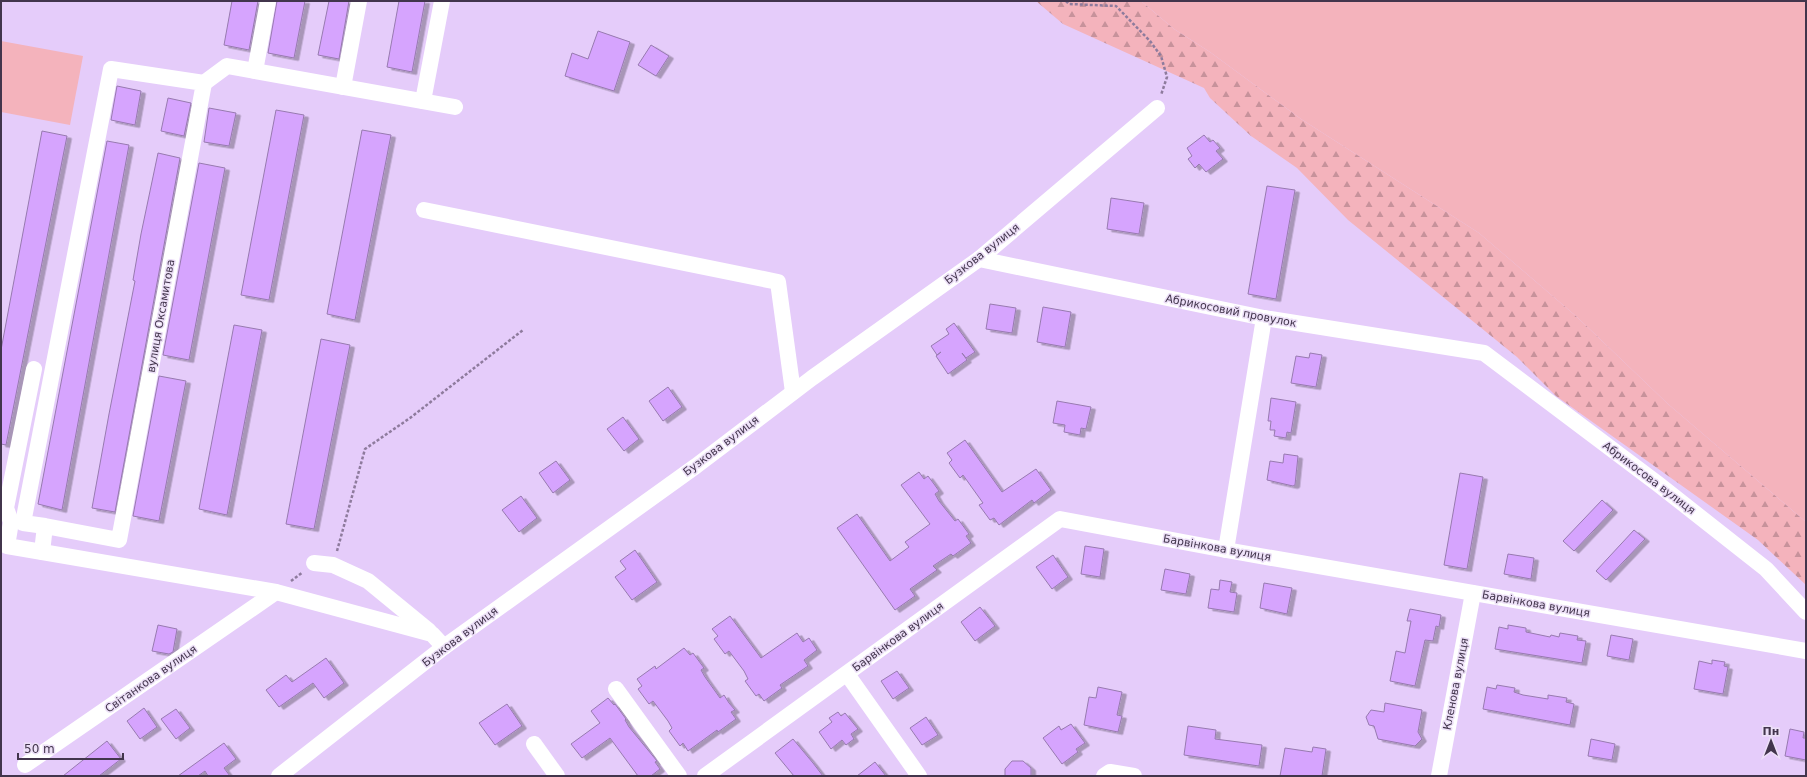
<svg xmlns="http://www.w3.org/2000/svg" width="1807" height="777" viewBox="0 0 1807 777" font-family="'DejaVu Sans',sans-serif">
  <defs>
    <pattern id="forest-firs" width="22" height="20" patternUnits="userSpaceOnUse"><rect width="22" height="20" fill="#f4b3bc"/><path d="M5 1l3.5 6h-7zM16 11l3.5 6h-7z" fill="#c7929b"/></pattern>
    <filter id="shadow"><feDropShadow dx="4.5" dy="2.5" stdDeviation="0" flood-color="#0004"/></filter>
  </defs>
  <rect width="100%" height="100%" fill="#e5ccfa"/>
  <!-- green -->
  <g fill="#f4b3bc">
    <path d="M1141 1H1806V522L1668 404 1577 317 1479 233 1301 119 1210 52 1174 29Z"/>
    <path d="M1 41 83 56 70 125 1 112Z"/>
  </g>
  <!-- forest -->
  <path fill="url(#forest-firs)" d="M1036 1H1141L1174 29 1210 52 1301 119 1479 233 1577 317 1668 404 1806 522V585L1758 540 1556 396 1517 357 1348 220 1297 168 1251 136 1210 98 1204 88 1063 24Z"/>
  <!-- building -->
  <g fill="#d6a4fe" stroke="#977aaf" filter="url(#shadow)">
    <path d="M232 1H258L249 50 224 45Z"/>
    <path d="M277 1H305L294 58 268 53Z"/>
    <path d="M329 1H349L339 59 318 55Z"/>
    <path d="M399 1H425L412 72 387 67Z"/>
    <path d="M598 31 630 42 614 91 565 76 572 53 588 59Z"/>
    <path d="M651 45 669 56 656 76 638 65Z"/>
    <path d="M117 86 141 91 135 125 111 120Z"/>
    <path d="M168 98 191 103 184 136 161 131Z"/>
    <path d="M209 108 236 113 229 146 204 142Z"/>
    <path d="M276 110 304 115 269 300 241 295Z"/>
    <path d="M362 130 391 135 355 320 327 314Z"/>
    <path d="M42 131 67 136 6 445 1 444V350Z"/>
    <path d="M1204 135 1210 142 1213 140 1220 148 1216 151 1223 159 1206 172 1199 164 1195 168 1188 159 1192 156 1187 148Z"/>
    <path d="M107 141 129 145 62 510 38 504Z"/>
    <path d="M158 153 180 158 115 512 92 508 109 414 135 281 133 280 141 234Z"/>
    <path d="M199 163 225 168 189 360 163 355Z"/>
    <path d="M1267 186 1295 190 1276 299 1248 294Z"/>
    <path d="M1111 198 1144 203 1139 234 1107 229Z"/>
    <path d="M990 304 1016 308 1012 333 986 329Z"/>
    <path d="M1043 307 1071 312 1065 347 1037 342Z"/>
    <path d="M954 323 975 352 966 358 962 353 967 360 948 374 936 356 941 352 937 355 931 346 949 334 946 329Z"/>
    <path d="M234 325 262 330 227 515 199 509Z"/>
    <path d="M321 339 350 345 314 529 286 524Z"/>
    <path d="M1310 353 1322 355 1316 387 1291 383 1296 356 1309 358Z"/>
    <path d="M159 376 186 381 159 521 133 516Z"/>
    <path d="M668 387 682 407 663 421 649 401Z"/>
    <path d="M1271 398 1296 402 1291 433 1287 432 1286 438 1274 436 1275 430H1270L1271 421H1268Z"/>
    <path d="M1057 401 1091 407 1086 429 1081 428 1080 435 1064 432 1065 425 1053 423Z"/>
    <path d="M623 417 639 439 624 451 607 429Z"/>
    <path d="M965 440 1002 492 1036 469 1051 490 1034 503 1032 500 999 525 994 518 990 520 979 505 983 503 963 475 960 478 949 463 952 460 947 453Z"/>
    <path d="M1284 454 1298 456 1295 485 1293 486 1267 480 1270 461 1283 463Z"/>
    <path d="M556 461 570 480 553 493 539 473Z"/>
    <path d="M919 472 924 479 928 476 934 484 939 491 935 494 939 501 955 521 958 519 969 534 966 536 971 543 953 556 951 554 933 566 937 570 910 589 915 596 895 610 837 528 857 514 890 561 909 547 905 542 930 524 901 485Z"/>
    <path d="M1460 473 1483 477 1467 569 1444 565Z"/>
    <path d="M521 496 537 518 519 532 502 510Z"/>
    <path d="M1602 500 1613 510 1574 551 1563 541Z"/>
    <path d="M1634 530 1645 539 1606 580 1596 571Z"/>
    <path d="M1085 546 1104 549 1100 577 1081 574Z"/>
    <path d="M635 550 657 582 632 600 615 577 626 569 620 561Z"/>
    <path d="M1508 554 1534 558 1531 579 1504 574Z"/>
    <path d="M1053 555 1068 577 1052 589 1036 567Z"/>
    <path d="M1165 569 1190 574 1186 594 1161 590Z"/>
    <path d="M1220 580 1232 582 1230 592 1237 593 1234 612 1208 608 1211 589 1219 590Z"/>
    <path d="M1264 583 1292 588 1287 614 1260 608Z"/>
    <path d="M980 607 995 626 975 641 961 622Z"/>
    <path d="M1410 609 1441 615 1439 627 1436 626 1433 641 1425 640 1415 686 1390 681 1396 651 1405 653 1411 621H1407Z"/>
    <path d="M730 616 761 658 797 633 803 642 809 638 817 650 804 660 808 666 780 685 782 688 764 701 759 694 756 696 745 681 748 679 744 671 729 651 725 654 714 639 718 636 712 629Z"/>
    <path d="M158 625 177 629 173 652 169 654 152 651Z"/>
    <path d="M1508 625 1526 628V632L1550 637 1551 635 1559 637 1560 633 1578 636 1577 640 1586 641 1582 663 1495 649 1499 627 1508 629Z"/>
    <path d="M1611 635 1633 639 1629 660 1607 656Z"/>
    <path d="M684 648 690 655 693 653 704 668 701 670 705 677 720 698 724 695 729 703 735 710 731 712 736 719 718 732 717 730 688 751 683 743 680 746 669 731 672 728 668 721 653 701 649 704 638 689 642 686 637 679 655 666 656 669Z"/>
    <path d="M326 658 344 683 324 698 313 683 279 707 266 690 286 675 292 682Z"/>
    <path d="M1712 660 1725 662 1724 666 1728 667 1723 694 1694 689 1699 661 1712 664Z"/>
    <path d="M897 671 909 688 893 699 881 681Z"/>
    <path d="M1497 685 1515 688 1514 692 1523 695 1548 699V695L1567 698 1566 702 1574 704 1570 725 1483 709 1487 687 1496 689Z"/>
    <path d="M1098 687 1122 692 1117 715 1122 716 1118 732 1084 725 1089 697 1096 698Z"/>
    <path d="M608 698 614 705 615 704 626 719 625 720 629 727 657 761 655 762 660 769 651 776H638L610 738 582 758 571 744 600 723 591 711Z"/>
    <path d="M1385 703 1422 710 1418 732 1422 739 1415 746 1378 739 1374 726 1369 725 1366 717 1371 710 1384 712Z"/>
    <path d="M507 704 522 726 495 745 479 723Z"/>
    <path d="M144 708 157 727 140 739 127 721Z"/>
    <path d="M176 709 190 728 176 739 161 719Z"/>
    <path d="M838 712 841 716 845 713 858 729 851 734 854 739 846 745 842 740 831 749 819 732 832 722 829 718Z"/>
    <path d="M926 717 938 735 922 745 910 728Z"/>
    <path d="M1071 724 1085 743 1076 749 1078 752 1062 764 1043 738 1059 726 1061 730Z"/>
    <path d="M1188 726 1216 730 1215 739 1262 745 1259 766 1184 755Z"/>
    <path d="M1790 729 1804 732 1803 738H1806V760L1785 756Z"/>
    <path d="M793 739 813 763 823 776H794L775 753Z"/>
    <path d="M1591 739 1615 744 1612 760 1588 756Z"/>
    <path d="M107 741 121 759 99 776H63Z"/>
    <path d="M224 743 236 759 224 768 230 776H208L205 771 198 776H178Z"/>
    <path d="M1313 747 1326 749 1322 776H1280L1285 748 1312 752Z"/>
    <path d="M1012 761H1023L1031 768V776H1005V769Z"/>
    <path d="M875 762 886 776H857Z"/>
  </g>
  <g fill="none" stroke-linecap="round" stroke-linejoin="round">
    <!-- path -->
    <g stroke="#8e7b9d" stroke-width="2.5" stroke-dasharray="3 2" stroke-linecap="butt">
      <path d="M1066 1 1069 4 1116 6 1150 41 1161 56 1167 77 1161 95"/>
      <path d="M337 551 365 449 410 418 523 330"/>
      <path d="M291 581 303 572"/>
    </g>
    <!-- minor -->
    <g stroke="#fff" stroke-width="16">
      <path d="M255 71 268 1"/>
      <path d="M204 83 227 66 455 107"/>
      <path d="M343 87 359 1"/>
      <path d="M423 101 442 1"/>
      <path d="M424 210 778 282 793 392"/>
      <path d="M979 259 1264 318 1484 353 1658 484 1766 569 1806 612"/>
      <path d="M34 369 6 508 11 522 7 546 276 592 432 634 444 647"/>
      <path d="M1226 550 1264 318"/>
      <path d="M42 552 45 526 119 540 204 83 111 69 23 523 45 526"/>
      <path d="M314 563 333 565 368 581 429 631"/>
      <path d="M847 674 919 776"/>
      <path d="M616 689 679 776"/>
      <path d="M534 744 557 776"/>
      <path d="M25 765 276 592"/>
      <path d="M279 776 444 647 696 466 812 378 979 259 1157 108"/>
      <path d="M705 776 1060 519 1226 550 1806 651"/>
      <path d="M1104 776 1110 772 1134 776"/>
      <path d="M1439 776 1473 593"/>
    </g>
  </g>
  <g text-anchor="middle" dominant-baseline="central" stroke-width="3" stroke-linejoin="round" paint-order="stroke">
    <!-- street labels -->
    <g font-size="11" fill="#42354c" stroke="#ecdff7">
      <text transform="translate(982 254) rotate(-38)">Бузкова вулиця</text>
      <text transform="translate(1231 311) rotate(11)">Абрикосовий провулок</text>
      <text transform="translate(161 316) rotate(-80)">вулиця Оксамитова</text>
      <text transform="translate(721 446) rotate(-37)">Бузкова вулиця</text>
      <text transform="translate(1649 478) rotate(37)">Абрикосова вулиця</text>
      <text transform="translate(1217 548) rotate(10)">Барвінкова вулиця</text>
      <text transform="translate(1536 604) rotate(10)">Барвінкова вулиця</text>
      <text transform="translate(460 637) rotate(-37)">Бузкова вулиця</text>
      <text transform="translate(898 637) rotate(-36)">Барвінкова вулиця</text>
      <text transform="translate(151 679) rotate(-35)">Світанкова вулиця</text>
      <text transform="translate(1456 684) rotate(-79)">Кленова вулиця</text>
    </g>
  </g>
  <!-- border -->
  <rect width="1807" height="777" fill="none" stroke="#42354c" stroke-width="4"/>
  <!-- north arrow -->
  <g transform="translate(1771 741)" stroke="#ecdff7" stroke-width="3" paint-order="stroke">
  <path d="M0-3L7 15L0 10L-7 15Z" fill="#42354c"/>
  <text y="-6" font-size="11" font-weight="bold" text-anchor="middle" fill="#42354c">Пн</text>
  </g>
  <!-- scale -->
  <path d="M18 753v6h105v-6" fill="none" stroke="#42354c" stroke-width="2"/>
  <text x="24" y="753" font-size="12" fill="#42354c" stroke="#ecdff7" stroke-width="3" paint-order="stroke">50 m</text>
</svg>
